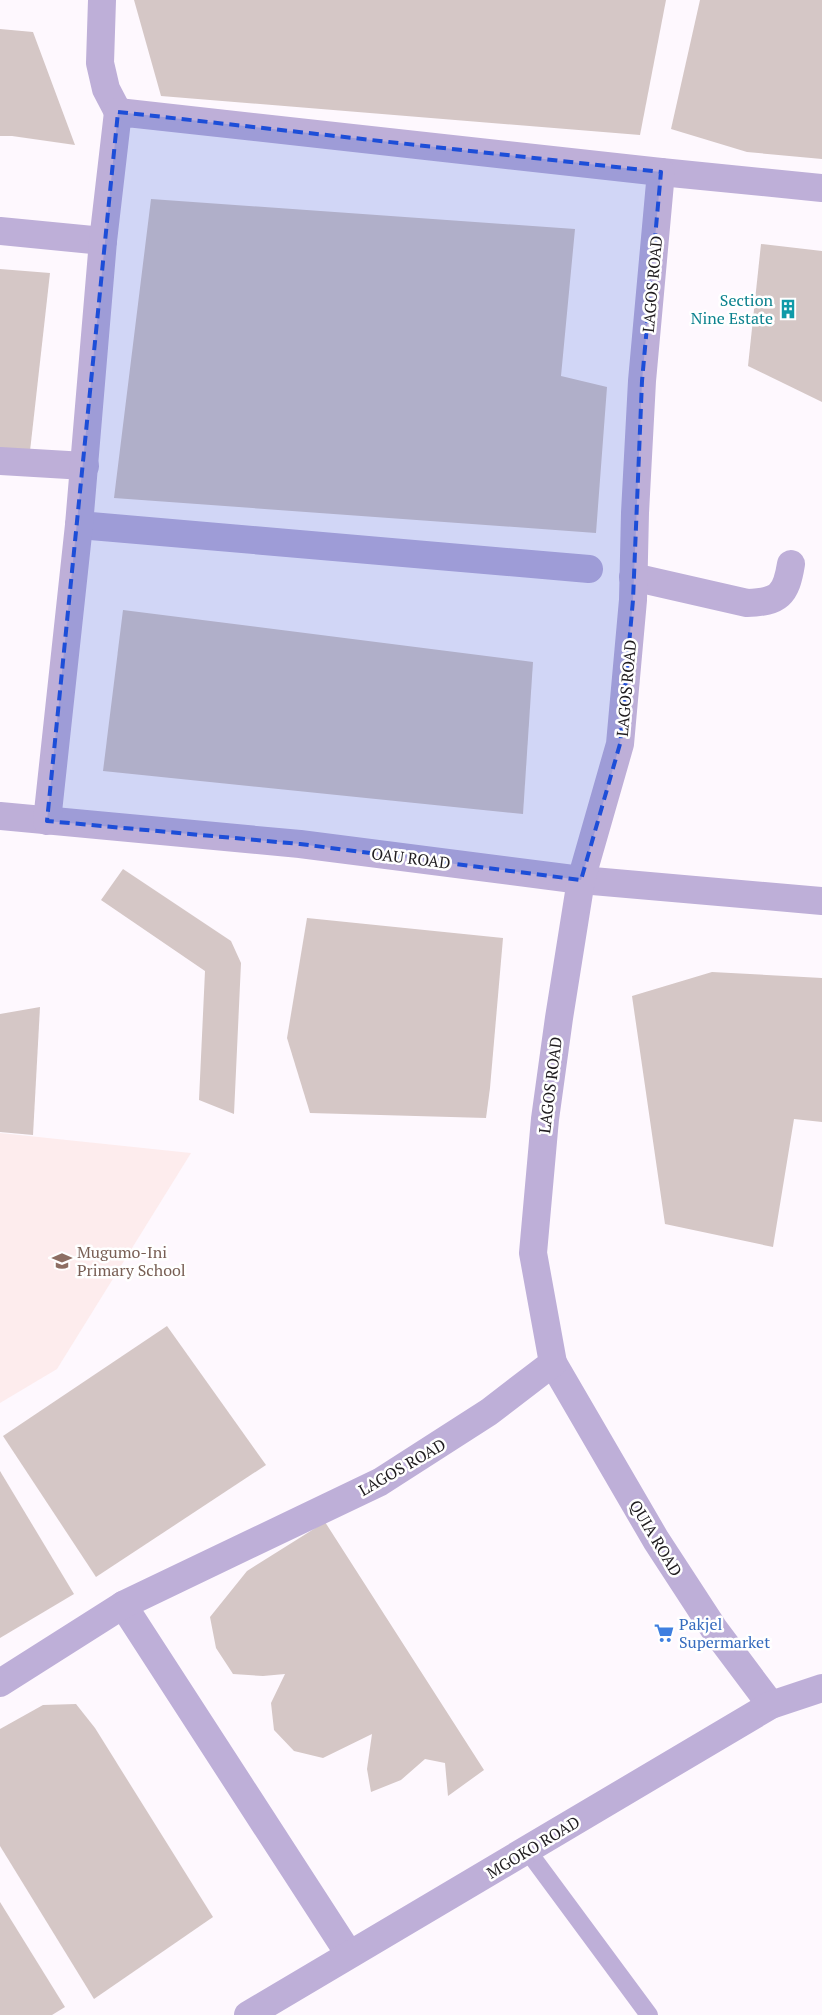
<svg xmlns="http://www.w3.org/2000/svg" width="822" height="2015" viewBox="0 0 822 2015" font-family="'PT Serif',serif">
  <rect width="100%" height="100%" fill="#fef8fe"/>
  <!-- education -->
  <path fill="#fdeced" d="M0 1133 191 1153 57 1369 0 1403Z"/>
  <!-- building -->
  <g fill="#d5c7c6">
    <path d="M134 0H666L640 135 161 96Z"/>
    <path d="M700 0H822V159L747 152 671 129Z"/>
    <path d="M0 29 33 32 75 145 12 136H0Z"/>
    <path d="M151 199 575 229 561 376 607 387 596 533 114 498Z"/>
    <path d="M761 244 822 251V402L748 366Z"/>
    <path d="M0 269 50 273 30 451 0 448Z"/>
    <path d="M123 610 533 662 523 814 103 771Z"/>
    <path d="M123 869 231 941 241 963 234 1114 199 1100 205 971 101 900Z"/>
    <path d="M307 918 503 938 490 1088 486 1118 310 1113 287 1038Z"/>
    <path d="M712 972 822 978V1122L794 1119 773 1247 665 1224 632 996Z"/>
    <path d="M40 1007 33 1135 0 1132V1014Z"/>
    <path d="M167 1326 266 1465 96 1577 3 1436Z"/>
    <path d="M0 1471 74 1594 0 1638Z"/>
    <path d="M325 1522 484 1770 448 1796 445 1763 425 1759 401 1780 371 1792 367 1769 372 1734 323 1758 294 1751 274 1730 271 1703 285 1674 263 1676 233 1674 216 1648 210 1617 247 1571Z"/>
    <path d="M76 1704 95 1728 213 1917 94 1999 0 1846V1729L43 1705Z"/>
    <path d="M0 1902 65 2007 52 2015H0Z"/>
  </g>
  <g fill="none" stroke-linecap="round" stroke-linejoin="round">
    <!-- service -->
    <path stroke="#beafd8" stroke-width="18" d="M527 1850 649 2015"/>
    <!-- minor -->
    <g stroke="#beafd8" stroke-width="28">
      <path d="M102 0 100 63 106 89 118 112"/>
      <path d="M0 231 103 241"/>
      <path d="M0 461 85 466"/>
      <path d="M79 525 589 569"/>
      <path d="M633 577 747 603C779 602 786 595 791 564"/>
      <path d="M0 816 300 844 581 880 822 901"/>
      <path d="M47 821 79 525 103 241 118 112 661 172 822 188"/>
      <path d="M553 1363 656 1540 714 1629 771 1705"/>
      <path d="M123 1605 349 1954"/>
      <path d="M0 1683 123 1605 380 1482 489 1412 553 1363 533 1253 545 1119 559 1018 581 880 620 744 633 600 635 513 642 381 661 172"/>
      <path d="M248 2015 771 1705 822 1688"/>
    </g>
  </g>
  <!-- marked area -->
  <path fill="#1d4ed8" fill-opacity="0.2" stroke="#1d4ed8" stroke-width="4" stroke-dasharray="10 6" stroke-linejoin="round" d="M118 112 661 172 642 381 633 600 620 744 581 880 300 844 47 821Z"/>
  <!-- icons -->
  <defs>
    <symbol id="building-bare" viewBox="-9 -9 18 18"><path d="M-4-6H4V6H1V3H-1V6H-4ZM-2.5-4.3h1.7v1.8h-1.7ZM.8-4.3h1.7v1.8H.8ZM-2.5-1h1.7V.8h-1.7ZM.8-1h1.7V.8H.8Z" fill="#0f9aa8" stroke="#fff" stroke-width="2.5" paint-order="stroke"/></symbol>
    <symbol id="school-bare" viewBox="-9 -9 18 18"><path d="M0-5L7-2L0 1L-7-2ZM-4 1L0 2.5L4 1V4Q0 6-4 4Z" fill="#8d6e63" stroke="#fff" stroke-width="2.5" paint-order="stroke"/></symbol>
    <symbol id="supermarket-bare" viewBox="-9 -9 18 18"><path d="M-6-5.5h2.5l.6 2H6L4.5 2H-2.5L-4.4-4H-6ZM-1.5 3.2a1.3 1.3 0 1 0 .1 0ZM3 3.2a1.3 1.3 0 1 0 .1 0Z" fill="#3f7fe0" stroke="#fff" stroke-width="2.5" paint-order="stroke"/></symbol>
  </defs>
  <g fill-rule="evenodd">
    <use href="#building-bare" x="774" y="295" width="28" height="28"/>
    <use href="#school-bare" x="48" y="1247" width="28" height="28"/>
    <use href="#supermarket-bare" x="650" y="1619" width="28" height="28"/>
  </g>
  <g text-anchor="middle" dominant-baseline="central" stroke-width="5" stroke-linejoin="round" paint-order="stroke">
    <!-- street labels -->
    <g font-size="16" fill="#1f1c1f" stroke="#fff">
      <text transform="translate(652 284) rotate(-85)">LAGOS ROAD</text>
      <text transform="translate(626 688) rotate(-85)">LAGOS ROAD</text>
      <text transform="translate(411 858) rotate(7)">OAU ROAD</text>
      <text transform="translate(550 1085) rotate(-83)">LAGOS ROAD</text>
      <text transform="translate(402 1467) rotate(-30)">LAGOS ROAD</text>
      <text transform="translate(656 1538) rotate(59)">QUIA ROAD</text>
      <text transform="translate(533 1847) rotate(-31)">MGOKO ROAD</text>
    </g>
    <!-- culture labels -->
    <g font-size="16" fill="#0d838f" stroke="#fff" text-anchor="end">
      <text x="773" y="300">Section<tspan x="773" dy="18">Nine Estate</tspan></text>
    </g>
    <!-- education labels -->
    <g font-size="16" fill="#785e54" stroke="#fff" text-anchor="start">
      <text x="77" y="1252">Mugumo-Ini<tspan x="77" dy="18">Primary School</tspan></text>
    </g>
    <!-- shop labels -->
    <g font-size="16" fill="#366cbe" stroke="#fff" text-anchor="start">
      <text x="679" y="1624">Pakjel<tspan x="679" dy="18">Supermarket</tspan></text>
    </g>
  </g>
</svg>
